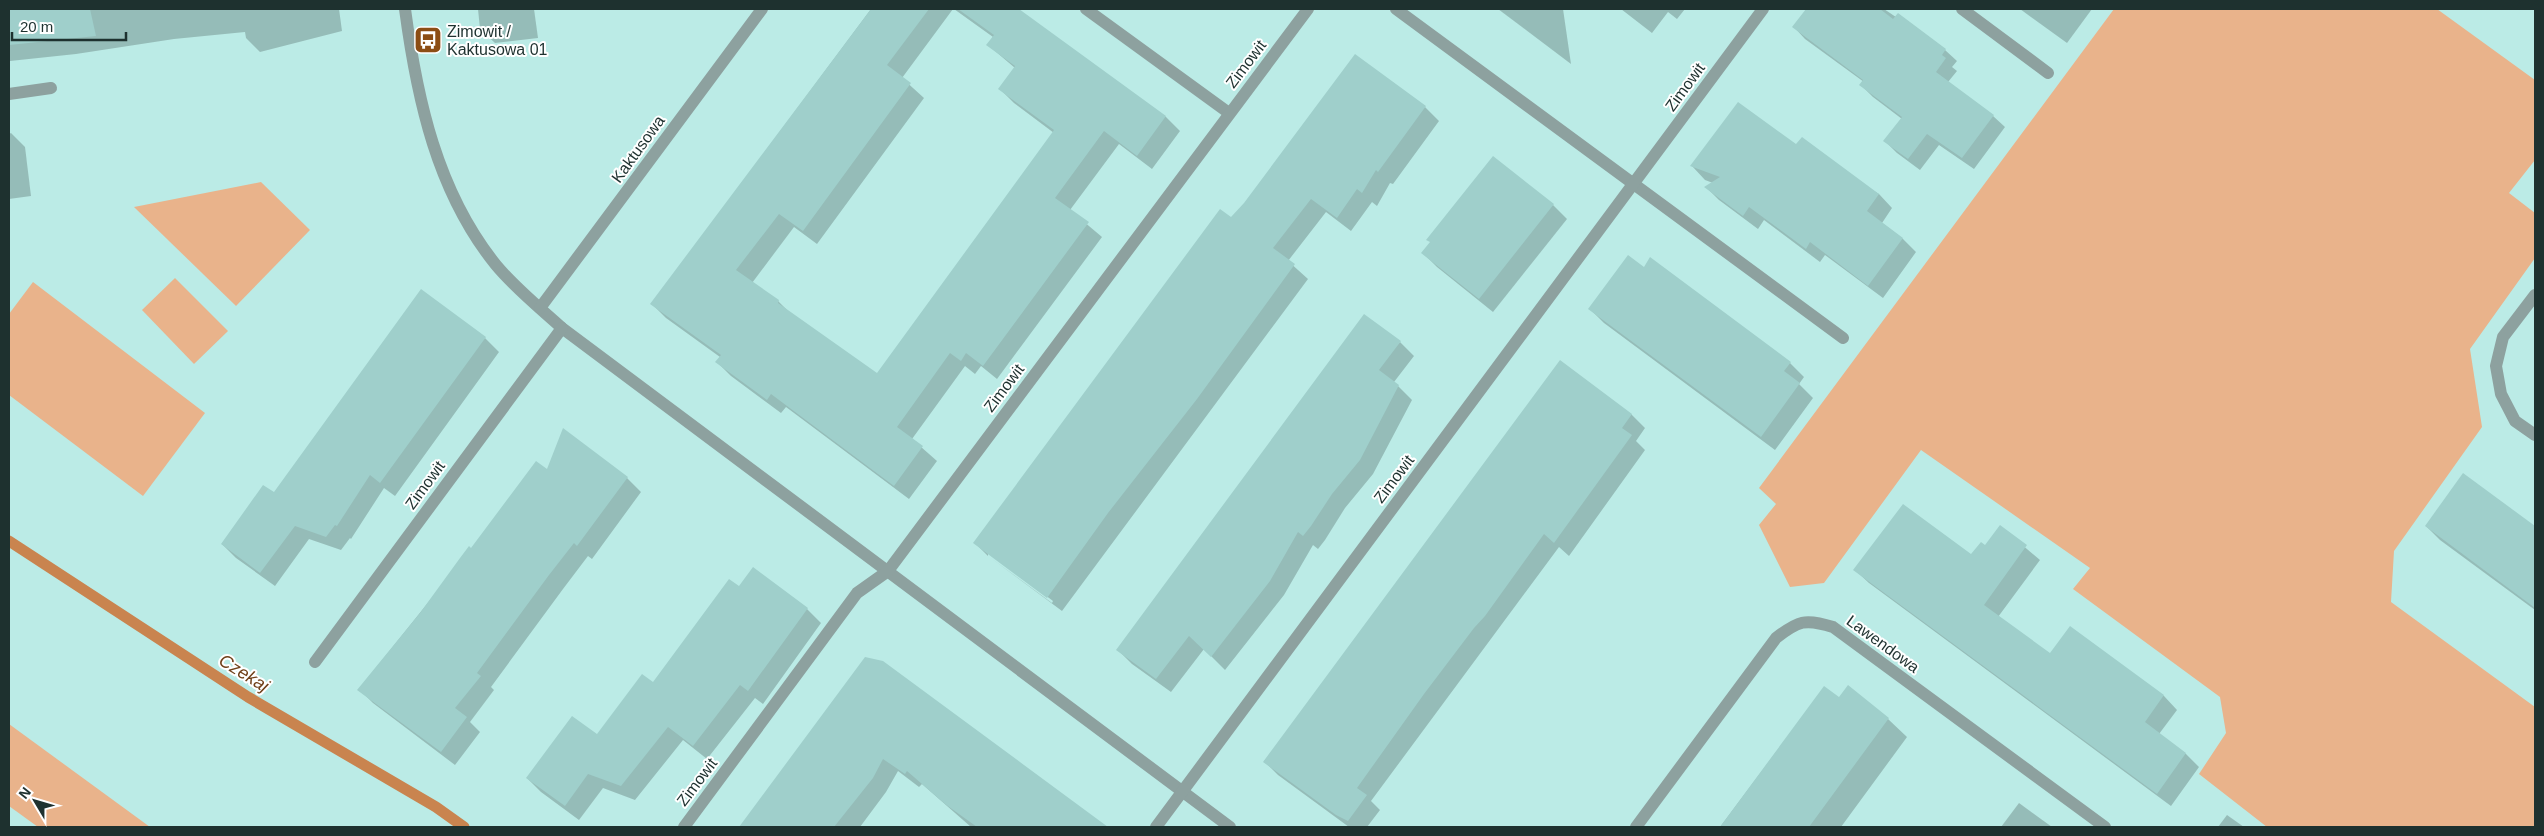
<svg xmlns="http://www.w3.org/2000/svg" width="2544" height="836" viewBox="0 0 2544 836" font-family="Helvetica,sans-serif">
  <rect width="100%" height="100%" fill="#bbebe6"/>
  <!-- green -->
  <g fill="#e9b38b">
    <path d="M2114 9H2437L2535 80V160L2509 193 2535 213V258L2470 349 2482 427 2394 551 2391 602 2535 707V827H2267L2199 774 2226 733 2220 697 2073 589 2090 568 1921 450 1824 583 1790 587 1759 525 1776 504 1759 488Z"/>
    <path d="M261 182 310 230 236 306 134 207Z"/>
    <path d="M175 278 228 331 194 364 142 310Z"/>
    <path d="M33 282 205 413 143 496 9 395V314Z"/>
    <path d="M9 724 150 827H38L9 806Z"/>
  </g>
  <!-- shadow -->
  <g fill="#0003" fill-rule="evenodd">
    <path d="M9 9H339L342 31 260 52 246 38 245 32 174 39 76 54 10 61Z"/>
    <path d="M478 9H534L538 38 495 43 480 29Z"/>
    <path d="M871 9H953L902 78 924 98 817 244 794 227 752 283 778 301 790 313 877 375 1054 133 1014 103 1000 89 1015 68 988 45 993 37 954 9H1017L1166 117 1180 131 1152 169 1119 144 1070 210 1102 237 997 379 981 366 975 374 965 366 912 439 937 461 909 499 786 407 781 413 731 376 717 362 720 357 666 318 652 304Z"/>
    <path d="M1498 9H1563L1571 64Z"/>
    <path d="M1621 9H1685L1677 19 1668 12 1652 33Z"/>
    <path d="M1807 9H1884L1945 50 1957 61 1952 67 1957 71 1948 82 1993 116 2005 127 1974 169 1939 145 1920 170 1897 153 1885 141 1902 119 1873 97 1861 85 1864 82 1805 39 1794 27Z"/>
    <path d="M2020 9H2092L2067 43Z"/>
    <path d="M1425 107 1439 121 1393 184 1390 183 1377 206 1372 202 1351 231 1326 212 1288 261 1308 279 1062 611 988 556 975 543 1231 219ZM988 552 1053 601 1052 603 988 556Z"/>
    <path d="M11 133 25 147 31 196 9 199V134Z"/>
    <path d="M1796 146 1879 194 1892 208 1882 223 1903 239 1916 252 1883 298 1825 255 1820 262 1764 220 1758 229 1719 200 1706 187 1713 183 1705 180 1692 166Z"/>
    <path d="M1553 205 1567 219 1493 312 1437 267 1423 253Z"/>
    <path d="M1590 309 1790 363 1804 377 1799 384 1813 398 1775 450 1604 323Z"/>
    <path d="M485 338 499 352 395 496 384 488 351 539 350 538 341 550 309 539 275 586 236 558 222 544 274 494Z"/>
    <path d="M1400 342 1414 356 1394 382 1412 400 1373 474 1345 508 1325 540 1318 549 1313 545 1284 595 1225 670 1204 649 1171 692 1132 664 1118 650Z"/>
    <path d="M1631 414 1645 428 1636 441 1645 450 1569 556 1559 547 1371 801 1380 810 1367 827H1349L1278 775 1264 761Z"/>
    <path d="M548 471 627 478 641 492 592 559 588 556 563 589 491 687 494 690 470 722 480 732 455 765 373 703 359 689 471 549Z"/>
    <path d="M2463 475 2535 528V610L2440 540 2426 526Z"/>
    <path d="M2000 526 2040 560 1998 617 2050 655 2070 628 2164 696 2177 710 2159 734 2186 754 2199 767 2171 806 1869 583 1855 570 1971 556 1985 547Z"/>
    <path d="M753 569 807 609 821 623 763 704 755 698 707 759 683 740 635 800 603 788 579 820 541 792 527 778 597 736 653 684 739 588Z"/>
    <path d="M865 659 882 662 1106 827H971L922 784 919 787 898 771 886 792 860 827H741Z"/>
    <path d="M1824 688 1839 699 1888 719 1907 737 1841 827H1720Z"/>
    <path d="M2019 803 2052 827H2001Z"/>
    <path d="M2227 815 2244 827H2218Z"/>
  </g>
  <g fill="none" stroke-linecap="round" stroke-linejoin="round">
    <!-- stream -->
    <path stroke="#c9844f" stroke-width="11" d="M9 541 248 697 436 807 464 827"/>
  </g>
  <!-- building -->
  <g fill="#9fcfcb">
    <path d="M9 9H90L96 36 9 45Z"/>
    <path d="M871 9H929L887 65 911 83 803 231 779 214 736 270 779 300 778 303 877 373 1054 130 998 89 1015 66 986 45 994 35 958 9H1019L1166 116 1137 156 1104 131 1055 198 1089 222 983 366 966 353 961 361 950 353 897 427 923 446 894 486 771 394 767 400 715 362 721 355 650 304Z"/>
    <path d="M1806 9H1880L1893 19 1898 13 1946 49 1942 55 1946 58 1936 72 1994 115 1962 158 1927 134 1908 159 1883 141 1902 117 1859 85 1863 80 1792 27Z"/>
    <path d="M1355 54 1426 106 1378 172 1376 170 1362 193 1357 189 1337 218 1311 199 1273 248 1295 264 1197 399 1108 513 1047 598 973 543 1220 209 1231 217 1244 203Z"/>
    <path d="M1738 102 1796 144 1802 137 1879 194 1867 211 1903 238 1868 286 1810 242 1806 249 1749 207 1743 216 1704 187 1720 177 1690 166Z"/>
    <path d="M1493 156 1554 204 1479 299 1421 253 1430 242 1426 240Z"/>
    <path d="M1628 255 1644 267 1650 257 1791 362 1784 371 1800 383 1761 437 1588 309Z"/>
    <path d="M421 289 486 337 380 483 370 475 337 526 335 525 326 537 295 526 260 573 221 544 263 485 274 492Z"/>
    <path d="M1364 314 1401 341 1379 370 1399 385 1360 460 1332 494 1311 526 1303 536 1298 532 1270 581 1211 657 1189 636 1156 679 1116 650Z"/>
    <path d="M1560 360 1632 414 1622 428 1632 435 1554 543 1544 534 1485 616 1474 628 1424 694 1357 788 1367 795 1348 821 1336 815 1263 762Z"/>
    <path d="M563 428 628 477 577 546 574 543 549 575 477 673 481 676 455 708 467 717 441 752 357 690 420 613 460 558 469 546 471 548 536 461 547 469Z"/>
    <path d="M2463 473 2535 526V608L2425 526Z"/>
    <path d="M1903 504 1971 554 1981 542 1985 545 2000 525 2027 545 1984 605 2050 653 2070 626 2164 695 2145 722 2186 753 2157 794 1853 570Z"/>
    <path d="M753 567 808 608 748 691 740 685 693 746 668 727 621 786 588 774 565 806 526 778 572 716 597 734 642 674 653 682 729 579 739 586Z"/>
    <path d="M865 657 883 661 1108 827H977L945 804 907 771 905 774 883 759 873 778 834 827H739Z"/>
    <path d="M1848 685 1889 718 1809 827H1720L1824 686 1839 697Z"/>
  </g>
  <g fill="none" stroke-linecap="round" stroke-linejoin="round">
    <!-- minor -->
    <g stroke="#8da19f" stroke-width="12">
      <path d="M405 9C417 99 437 192 496 265 515 288 540 308 562 328L1230 827"/>
      <path d="M1086 9 1229 113"/>
      <path d="M1396 9 1843 338"/>
      <path d="M1962 9 2048 73"/>
      <path d="M9 94 51 88"/>
      <path d="M2535 295 2503 337 2496 366 2501 394 2515 421 2535 435"/>
      <path d="M540 308 762 9"/>
      <path d="M315 662 562 328"/>
      <path d="M684 827 857 593 888 571 1308 9"/>
      <path d="M1156 827 1763 9"/>
      <path d="M1636 827 1776 638C1798 621 1805 618 1833 627L2105 827"/>
    </g>
  </g>
  <!-- icons -->
  <defs>
    <symbol id="bus-square" viewBox="-11 -11 22 22"><rect x="-9" y="-9" width="18" height="18" rx="4" fill="#8c4d14" stroke="#fff"/><path d="M-5-6H5V4H4V6H2V4H-2V6H-4V4H-5ZM-3.5-4V0h7V-4ZM-3.5 1.2v1.5H-2V1.2ZM2 1.2v1.5H3.5V1.2Z" fill="#fff"/></symbol>
  </defs>
  <g fill-rule="evenodd">
    <use href="#bus-square" x="412" y="24" width="32" height="32"/>
  </g>
  <g text-anchor="middle" dominant-baseline="central" stroke-width="4" stroke-linejoin="round" paint-order="stroke">
    <!-- poi labels -->
    <g font-size="16" fill="#1e312f" stroke="#fff" text-anchor="start">
      <text x="447" y="31">Zimowit /<tspan x="447" dy="18">Kaktusowa 01</tspan></text>
    </g>
    <!-- street labels -->
    <g font-size="16" fill="#1e312f" stroke="#fff">
      <text transform="translate(1246 64) rotate(-53)">Zimowit</text>
      <text transform="translate(1685 87) rotate(-54)">Zimowit</text>
      <text transform="translate(638 149) rotate(-54)">Kaktusowa</text>
      <text transform="translate(1004 388) rotate(-53)">Zimowit</text>
      <text transform="translate(1394 479) rotate(-53)">Zimowit</text>
      <text transform="translate(425 485) rotate(-54)">Zimowit</text>
      <text transform="translate(1883 644) rotate(36)">Lawendowa</text>
      <text transform="translate(697 782) rotate(-53)">Zimowit</text>
    </g>
    <!-- water labels -->
    <g font-size="18" font-style="italic" fill="#70411a" stroke="#fff">
      <text transform="translate(244 673) rotate(32)">Czekaj</text>
    </g>
  </g>
  <!-- border -->
  <rect width="2544" height="836" fill="none" stroke="#1e312f" stroke-width="20"/>
  <!-- north arrow -->
  <g transform="translate(35 801) rotate(308)" stroke="#ffffff" stroke-width="4" paint-order="stroke">
  <path d="M0-4L9 19L0 12L-9 19Z" fill="#1e312f"/>
  <text y="-8" font-size="14" font-weight="bold" text-anchor="middle" fill="#1e312f">N</text>
  </g>
  <!-- scale -->
  <path d="M12 32v8h114v-8" fill="none" stroke="#1e312f" stroke-width="2.5"/>
  <text x="20" y="32" font-size="15" fill="#1e312f" stroke="#ffffff" stroke-width="4" paint-order="stroke">20 m</text>
</svg>
